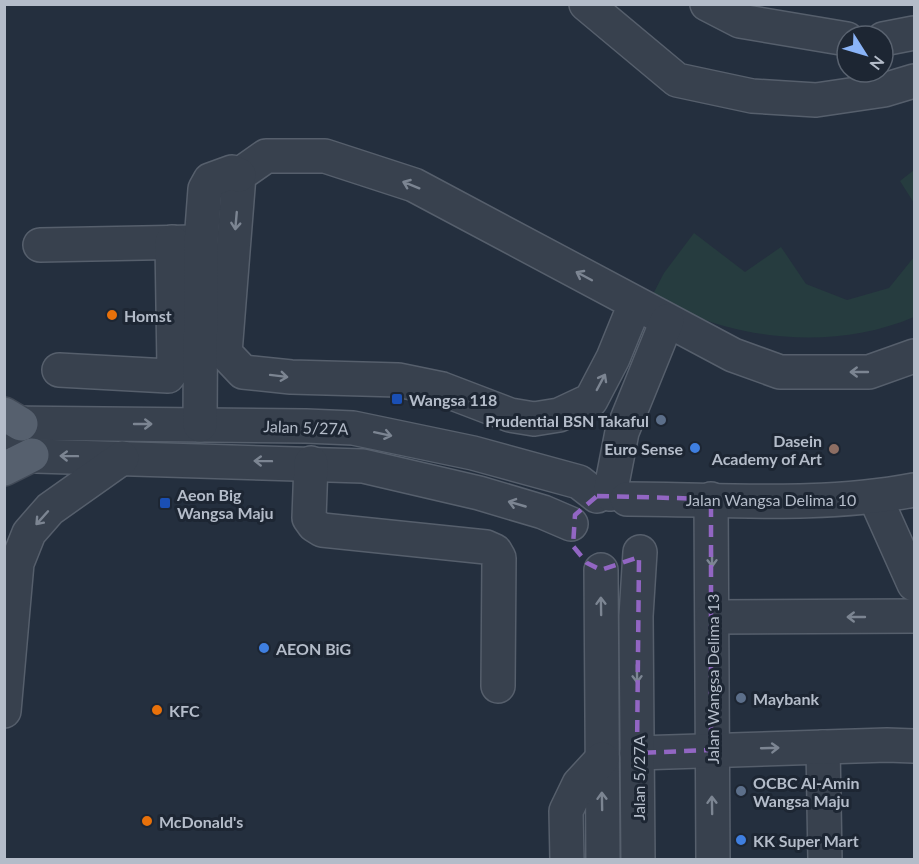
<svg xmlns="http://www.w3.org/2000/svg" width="919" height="864" viewBox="0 0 919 864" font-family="Lato,sans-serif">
  <rect width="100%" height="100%" fill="#242f3e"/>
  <!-- green -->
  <g fill="#263c3f">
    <path d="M914 170V203L900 181Z"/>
    <path d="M694 233 745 272 781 247 806 284 847 300 889 288 914 257V317C855 342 786 343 724 326 699 319 675 308 651 298L664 273Z"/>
  </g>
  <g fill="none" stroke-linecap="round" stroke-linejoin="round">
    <defs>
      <g id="minor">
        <path d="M586 4 677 80 752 96 816 100 884 90 914 81"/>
        <path d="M707 4 740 21 847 39"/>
        <path d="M883 39 914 33"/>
        <path d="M40 245 194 242"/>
        <path d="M635 304 613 358 591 400 559 415 534 419 510 415 442 389 398 380 291 377 243 372 225 353 239 175 266 156H325L414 185 733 355 780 372H869L914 356"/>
        <path d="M59 370 168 376 174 368 172 242"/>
        <path d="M4 423 306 426 353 428 473 453 579 482 597 496"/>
        <path d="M200 425 201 242 205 189 210 180 232 172 239 175"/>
        <path d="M4 455 363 466 479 493 543 512 571 524"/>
        <path d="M311 463 309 518 314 525 322 530 486 547 495 551 499 558 498 686"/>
        <path d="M610 494 622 432 667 321"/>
        <path d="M875 497 914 584"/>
        <path d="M627 499C723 499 820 508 914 490"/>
        <path d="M711 499 713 860"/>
        <path d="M601 570 603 860"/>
        <path d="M713 617 914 616"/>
        <path d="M4 711 17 563 29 533 50 509 122 458"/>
        <path d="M823 747 825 860"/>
        <path d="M637 753 887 745 914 746"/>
        <path d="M567 860 566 811 579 784 602 759"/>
        <path d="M638 860 636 616 640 552"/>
      </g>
      <g id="major">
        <path d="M4 414 21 424"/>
        <path d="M4 469 32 455"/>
      </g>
    </defs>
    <!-- minor casing -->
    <use href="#minor" stroke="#565f6c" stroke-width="36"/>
    <!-- major casing -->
    <use href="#major" stroke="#414a57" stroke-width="36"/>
    <!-- minor -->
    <use href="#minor" stroke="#38414e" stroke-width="33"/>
    <!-- major -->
    <use href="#major" stroke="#56606e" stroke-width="33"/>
  </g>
  <!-- one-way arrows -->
  <defs><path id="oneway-shaft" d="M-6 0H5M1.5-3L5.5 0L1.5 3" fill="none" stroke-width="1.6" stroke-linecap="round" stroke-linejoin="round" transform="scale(1.5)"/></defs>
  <g stroke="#7c8592">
    <use href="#oneway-shaft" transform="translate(411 185) rotate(-158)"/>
    <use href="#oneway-shaft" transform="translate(236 221) rotate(95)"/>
    <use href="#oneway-shaft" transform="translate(584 276) rotate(-152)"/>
    <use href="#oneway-shaft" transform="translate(859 372) rotate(-180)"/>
    <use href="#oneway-shaft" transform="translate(279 376) rotate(7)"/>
    <use href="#oneway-shaft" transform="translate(601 382) rotate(-62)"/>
    <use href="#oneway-shaft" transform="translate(143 424)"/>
    <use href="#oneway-shaft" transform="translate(383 434) rotate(12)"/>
    <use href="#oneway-shaft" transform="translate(69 456) rotate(-179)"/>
    <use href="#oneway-shaft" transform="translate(263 461) rotate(-179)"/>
    <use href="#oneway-shaft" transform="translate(517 504) rotate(-164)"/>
    <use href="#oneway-shaft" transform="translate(42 518) rotate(132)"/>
    <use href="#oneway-shaft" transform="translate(712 558) rotate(89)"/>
    <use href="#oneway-shaft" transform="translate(601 606) rotate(-91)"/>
    <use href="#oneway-shaft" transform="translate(856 617) rotate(180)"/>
    <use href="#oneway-shaft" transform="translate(637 674) rotate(89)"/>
    <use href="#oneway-shaft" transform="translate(770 748) rotate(-2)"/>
    <use href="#oneway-shaft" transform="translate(602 801) rotate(-91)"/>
    <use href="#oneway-shaft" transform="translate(712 805) rotate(-91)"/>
  </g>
  <!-- marked area -->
  <path fill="none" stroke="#9266c3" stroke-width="4.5" stroke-dasharray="12 8" stroke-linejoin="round" d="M597 496 711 499V750L637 753 639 557 601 570 587 563 573 546 575 515Z"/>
  <!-- markers -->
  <g fill="#e8710a" stroke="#1d2633" stroke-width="2">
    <circle cx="112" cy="315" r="6"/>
    <circle cx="157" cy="710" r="6"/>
    <circle cx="147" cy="821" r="6"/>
  </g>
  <g fill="#1a4fb4" stroke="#1d2633" stroke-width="2">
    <rect x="391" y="393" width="12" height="12" rx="3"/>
    <rect x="159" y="497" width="12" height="12" rx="3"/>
  </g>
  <g fill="#5c6f8a" stroke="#1d2633" stroke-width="2">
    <circle cx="661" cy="420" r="6"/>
    <circle cx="741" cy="698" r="6"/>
    <circle cx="741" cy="791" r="6"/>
  </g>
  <g fill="#3f7fe0" stroke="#1d2633" stroke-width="2">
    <circle cx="695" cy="448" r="6"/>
    <circle cx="264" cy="648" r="6"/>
    <circle cx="741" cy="840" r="6"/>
  </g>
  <circle fill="#8d6e63" stroke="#1d2633" stroke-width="2" cx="834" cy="449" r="6"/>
  <g text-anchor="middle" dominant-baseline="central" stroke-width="6" stroke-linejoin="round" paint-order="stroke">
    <!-- poi labels -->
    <g font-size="16" font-weight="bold" fill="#b4bcc9" stroke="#1d2633" text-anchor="start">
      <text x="124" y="315">Homst</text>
      <text x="409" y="399">Wangsa 118</text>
      <text x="649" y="420" text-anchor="end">Prudential BSN Takaful</text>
      <text x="822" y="440" text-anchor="end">Dasein<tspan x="822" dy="18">Academy of Art</tspan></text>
      <text x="683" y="448" text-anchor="end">Euro Sense</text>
      <text x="177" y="494">Aeon Big<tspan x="177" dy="18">Wangsa Maju</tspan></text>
      <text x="276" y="648">AEON BiG</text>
      <text x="753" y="698">Maybank</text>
      <text x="169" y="710">KFC</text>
      <text x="753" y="782">OCBC Al-Amin<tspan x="753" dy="18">Wangsa Maju</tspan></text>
      <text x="159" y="821">McDonald's</text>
      <text x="753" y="840">KK Super Mart</text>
    </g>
    <!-- street labels -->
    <g font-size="16" fill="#b4bcc9" stroke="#1d2633">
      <text transform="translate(306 427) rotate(2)">Jalan 5/27A</text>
      <text x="771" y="499">Jalan Wangsa Delima 10</text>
      <text transform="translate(712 679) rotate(-90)">Jalan Wangsa Delima 13</text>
      <text transform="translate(638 778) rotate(-90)">Jalan 5/27A</text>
    </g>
  </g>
  <!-- border -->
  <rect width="919" height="864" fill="none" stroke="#b4bcc9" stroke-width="12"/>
  <!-- north arrow -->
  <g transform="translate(865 54) rotate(127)"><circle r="28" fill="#1d2633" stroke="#59626f" stroke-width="1.5"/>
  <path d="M0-4.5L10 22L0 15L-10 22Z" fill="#8ab4f8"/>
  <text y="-9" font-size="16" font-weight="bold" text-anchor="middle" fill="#b4bcc9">N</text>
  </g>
</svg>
